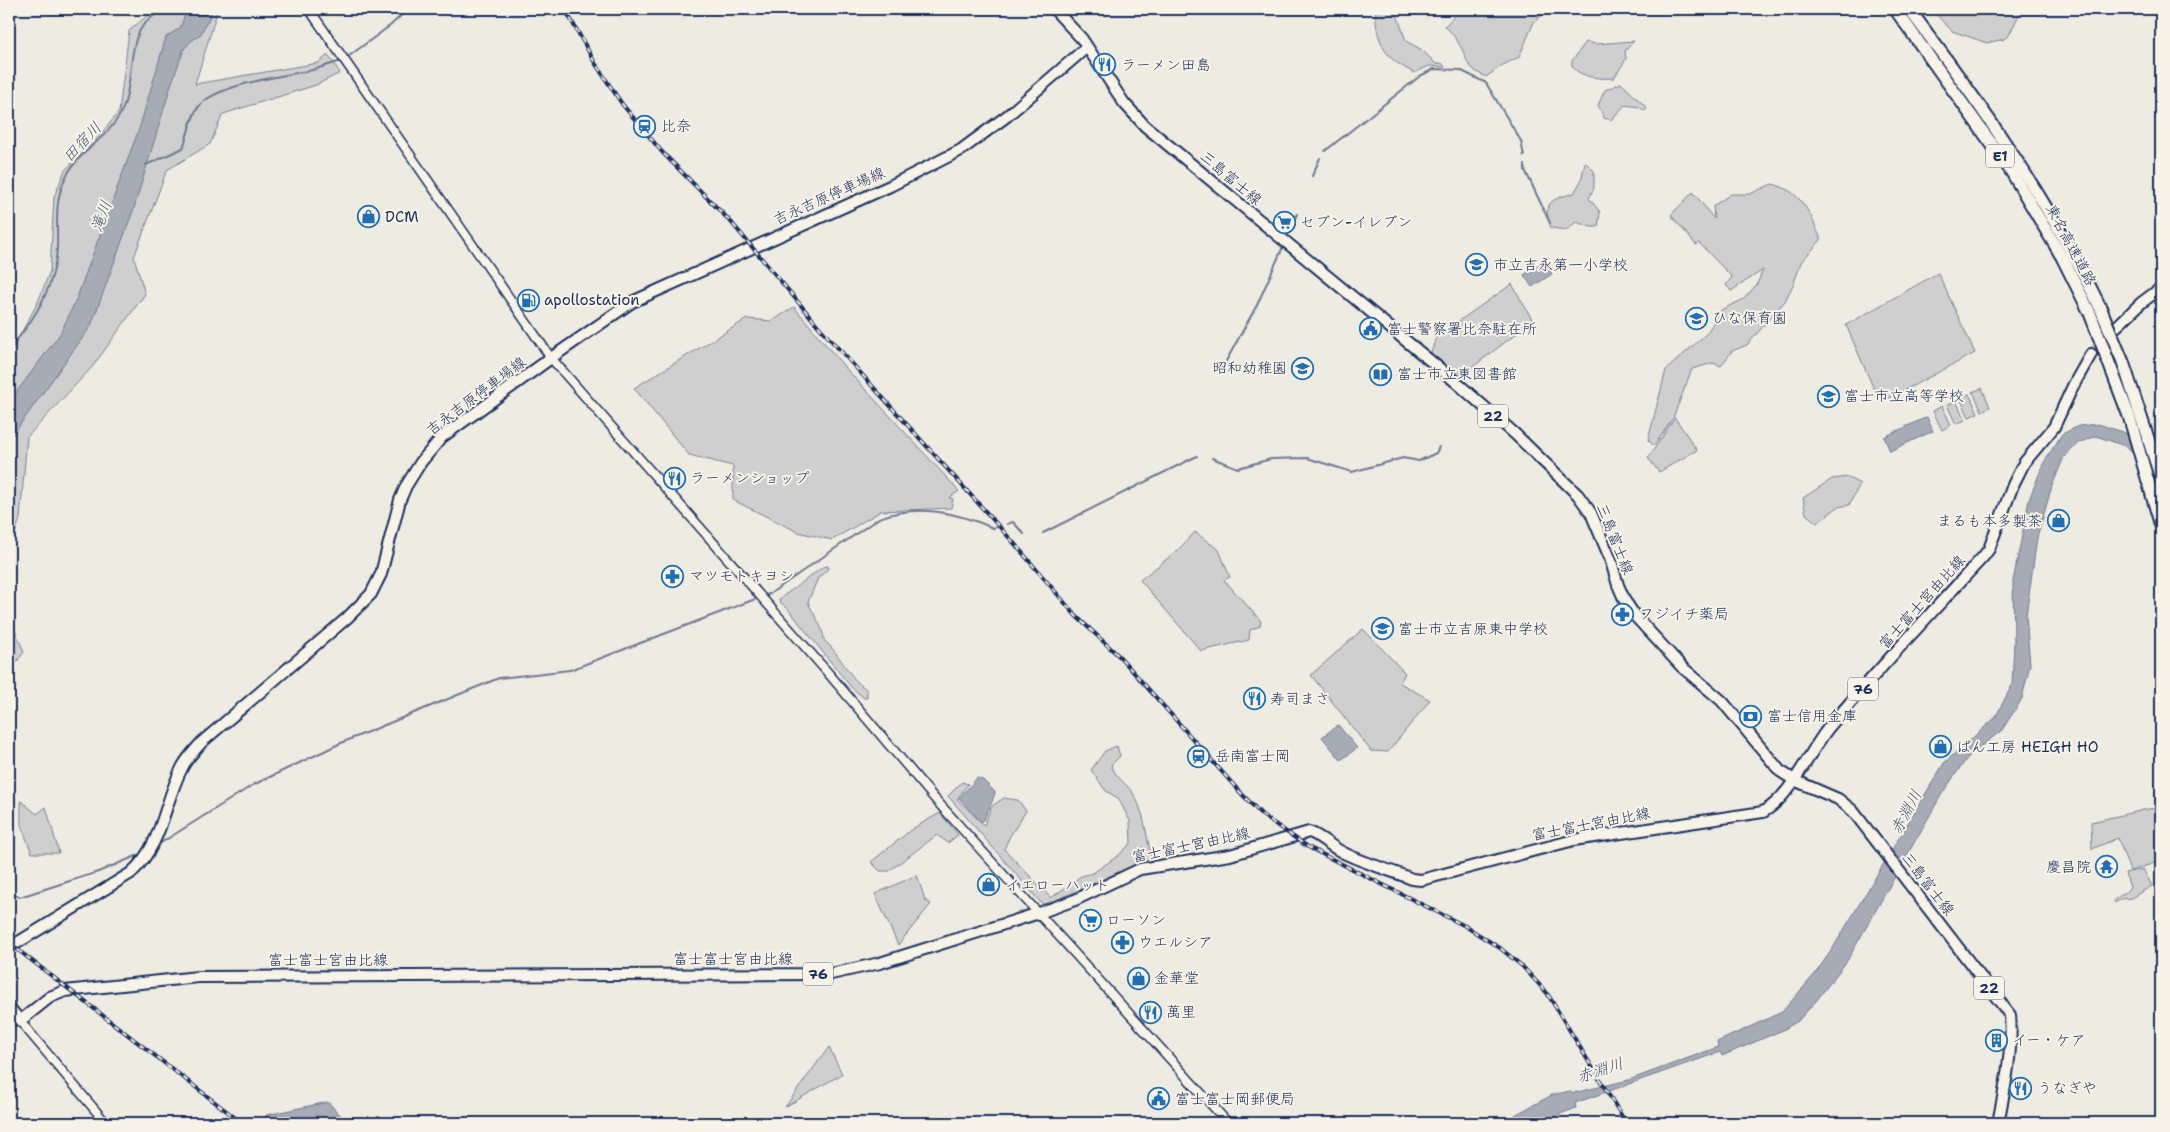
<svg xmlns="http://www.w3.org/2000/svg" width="2170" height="1132" viewBox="0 0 2170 1132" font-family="'Shantell Sans','Klee One',sans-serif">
  <rect width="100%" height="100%" fill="#eeebe2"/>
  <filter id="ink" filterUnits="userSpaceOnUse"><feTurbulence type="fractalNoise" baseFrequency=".02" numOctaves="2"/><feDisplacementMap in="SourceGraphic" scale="10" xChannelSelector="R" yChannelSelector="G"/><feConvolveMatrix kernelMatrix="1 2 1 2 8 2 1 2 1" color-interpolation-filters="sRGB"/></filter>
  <g filter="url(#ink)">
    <!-- green -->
    <g fill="#cfcfcf" stroke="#757f96">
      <path d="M155 9H218L195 84 318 63 328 55 340 73 316 85 223 114 210 144 167 170 134 257 145 294 93 366 27 437 20 519 9 549V355L38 302 50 271 54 197 65 170 94 142 119 112 129 31Z"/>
      <path d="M1376 9H1395L1406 41 1422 50 1436 64 1442 63 1445 67 1429 66 1414 73C1394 62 1384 56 1378 33 1376 25 1375 17 1376 9Z"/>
      <path d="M1465 9H1550L1534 22 1519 57 1501 66 1486 77C1464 67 1469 60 1458 42 1455 37 1450 31 1445 26L1455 15Z"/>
      <path d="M1931 9H2020L2021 11 2009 35 2004 39 1987 43 1952 31Z"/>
      <path d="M1634 41 1625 51 1626 59 1614 78C1600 79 1581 78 1572 66V61L1586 42 1596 44Z"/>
      <path d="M1621 83 1647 108 1645 111 1639 107 1625 105 1611 120 1604 118 1598 105 1605 90Z"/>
      <path d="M1585 162 1594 171V188L1589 198 1600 212 1598 227H1591L1576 222 1567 230 1551 228C1541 201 1553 199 1574 193L1581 181Z"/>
      <path d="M1772 184C1801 190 1811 214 1821 240L1801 262 1794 283 1785 301 1747 345 1732 351 1721 366 1713 363 1692 369 1673 418 1654 446 1648 440 1666 370 1707 333 1721 310 1744 299 1757 284 1763 270 1731 291 1726 285 1732 277 1699 243 1696 245 1671 215 1693 192 1714 219 1713 206 1731 194H1750Z"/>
      <path d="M1938 273 1975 353 1880 403 1846 325Z"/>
      <path d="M1512 284 1533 321 1466 372 1454 376 1430 356 1436 337Z"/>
      <path d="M794 307 842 364 959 491 949 498 953 499 951 508 881 511 832 540 798 532 733 500V466L689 455 634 388 747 319 772 321Z"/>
      <path d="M1982 388 1990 407 1982 411 1973 392Z"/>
      <path d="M1969 394 1978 413 1969 417 1960 398Z"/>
      <path d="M1956 401 1965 420 1956 424 1947 405Z"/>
      <path d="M1942 406 1951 425 1942 430 1933 411Z"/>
      <path d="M1675 418 1697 450 1659 472 1648 458Z"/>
      <path d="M1847 477 1860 484 1849 505 1838 507 1817 523 1806 514 1803 498 1832 479Z"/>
      <path d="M1195 532 1219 550 1230 577 1224 580 1261 621 1260 626 1250 630 1249 640 1201 651 1140 580 1177 551Z"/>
      <path d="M828 566 829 568 818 578 808 602C814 616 823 626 824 640 841 655 847 676 867 690V698H864L851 687 788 609 778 600 823 567Z"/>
      <path d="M9 615 24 652 9 672Z"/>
      <path d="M1363 629 1405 673 1400 683 1430 700 1388 752 1371 751 1311 675Z"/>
      <path d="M1117 746 1120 756 1111 765C1115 777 1126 783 1133 793 1144 810 1146 835 1151 854L1149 859 1045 905 1041 903 948 796 962 782 968 784 957 799 984 825 992 806 1004 798 1018 800 1026 811 1010 836 1004 849 1051 898 1081 876 1093 873 1119 855 1131 843 1130 821 1118 798 1106 791 1091 770 1105 751Z"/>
      <path d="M21 801 37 814 46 807 59 853H32L21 825Z"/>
      <path d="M2161 808V861L2130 871 2118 838 2092 849 2091 822 2148 809Z"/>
      <path d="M940 813 958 835 948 843 937 835 889 871H880L871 862 912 829Z"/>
      <path d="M2143 869 2152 886 2131 898 2121 899 2115 903 2114 900 2127 891 2130 887 2125 873Z"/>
      <path d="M917 875 925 900 931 904 898 945 875 894Z"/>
      <path d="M829 1047 842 1074 785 1107Z"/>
    </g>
    <!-- water -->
    <g fill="#a6abb5" stroke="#6e7992">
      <path d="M187 9H214L200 35 190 42 184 49 172 82 134 208 91 326 9 440V402L60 334 76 300 140 126 166 37 180 28Z"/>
      <path d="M1544 261 1552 274 1532 287 1524 275Z"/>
      <path d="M1927 417 1933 431 1890 451 1884 437Z"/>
      <path d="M2098 424 2123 432 2158 454 2161 456V473L2125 446 2096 436 2078 443 2064 457 2052 486 2037 538 2026 616 2030 664 2022 699 2002 730 1968 757 1943 792 1847 961 1816 1001 1798 1021 1783 1030 1722 1056 1720 1052 1575 1103 1576 1108 1560 1114 1544 1123H1500L1552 1095 1570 1091 1573 1093 1629 1080 1718 1047 1717 1042 1782 1012 1815 974 1833 948 1944 763 1995 718 2012 685 2014 642 2013 581 2029 500 2043 464 2062 434 2079 426Z"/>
      <path d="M1338 725 1357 748 1341 760 1322 737Z"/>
      <path d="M977 778 983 780 995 792C994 799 987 812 984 820L981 822 959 798Z"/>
      <path d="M328 1102 348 1123H273L265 1118 266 1115Z"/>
    </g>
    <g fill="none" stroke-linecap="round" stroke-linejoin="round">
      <!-- stream -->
      <g stroke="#6e7992" stroke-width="2">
        <path d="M478 9H481"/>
        <path d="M345 59 391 25 408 9"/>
        <path d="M1325 151 1420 76 1434 69 1460 70 1486 83 1521 141 1524 156"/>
        <path d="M146 165 183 148C188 135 191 115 200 105 219 84 284 76 312 70 322 67 332 64 341 61"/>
        <path d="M1525 165V170L1550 223"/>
        <path d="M1312 176 1320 158"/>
        <path d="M1289 234 1297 214"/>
        <path d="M9 349C34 321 55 287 57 248 58 225 54 203 64 181 76 151 111 138 123 108 133 84 128 47 142 27 147 19 156 15 162 9"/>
        <path d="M1225 363 1257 305 1283 247"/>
        <path d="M1212 458 1238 468 1271 459 1307 458 1352 472 1403 458 1419 461 1436 453 1439 447"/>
        <path d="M1007 524 1013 522 1024 534"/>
        <path d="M1043 533 1197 456"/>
        <path d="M765 596 771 593 879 518C918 504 956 512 993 528L997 527"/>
        <path d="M156 846 253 785 341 743 499 678 570 670 758 598"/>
        <path d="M9 893 20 897 98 872 141 854"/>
      </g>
      <!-- major-tunnel -->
      <path stroke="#c4c5c8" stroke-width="10" stroke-dasharray="10 5" stroke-linecap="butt" d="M2091 354 2116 327"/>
      <defs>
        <g id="minor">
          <path d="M309 9 551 358 829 674 935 799 1228 1123"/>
          <path d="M20 1021 106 1123"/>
        </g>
        <g id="major">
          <path d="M1054 9 1082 39 1124 103 1145 126 1456 382 1515 434 1578 495 1591 513 1610 558 1618 585 1625 601 1635 616 1682 667 1722 701 1780 771 1794 780 1838 799 1853 811 2010 1015C2013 1050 2005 1088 1998 1123"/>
          <path d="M2116 327 2141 303 2161 288"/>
          <path d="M17 943 131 873C164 843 163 803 183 766 188 757 195 750 202 742L347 618 371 594 381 574 400 500 406 486 421 462 442 437 551 358 632 302 890 186 961 150 1007 116 1087 47"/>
          <path d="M9 1007 20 1021 50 997 65 991 198 977 831 974 880 963 1039 913 1075 900 1140 869 1230 855 1309 832C1320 835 1333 849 1346 854 1367 864 1390 870 1412 879L1421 880 1574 840 1763 812C1792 796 1809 751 1830 726 1879 668 1932 612 1983 557L1989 549 2013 485 2024 463 2054 427 2073 386 2091 354"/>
        </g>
        <g id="highway">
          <path d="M1895 9 2011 171 2062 257 2090 313"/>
          <path d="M1909 9C1981 105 2048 199 2100 307"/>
        </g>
      </defs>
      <!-- minor casing -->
      <use href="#minor" stroke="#1b2f5e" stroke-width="11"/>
      <!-- major casing -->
      <use href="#major" stroke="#1b2f5e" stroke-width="14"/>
      <!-- highway casing -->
      <use href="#highway" stroke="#1b2f5e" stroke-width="15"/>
      <!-- minor -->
      <use href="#minor" stroke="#f7f3e8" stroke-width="8"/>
      <!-- major -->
      <use href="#major" stroke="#f7f3e8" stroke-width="10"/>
      <!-- highway -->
      <use href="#highway" stroke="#f7f3e8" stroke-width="11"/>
      <defs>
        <g id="rail">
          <path d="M565 9 595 63 622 104 662 152 731 222 820 328 1014 543 1076 616 1120 657 1238 790 1262 815 1308 847 1465 926 1500 948 1522 966 1547 993 1626 1123"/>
          <path d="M9 943 242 1123"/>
        </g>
      </defs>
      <!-- rail casing -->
      <use href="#rail" stroke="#1b2f5e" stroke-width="4"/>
      <!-- rail -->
      <use href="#rail" stroke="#f7f3e8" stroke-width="2" stroke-dasharray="5.5" stroke-linecap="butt"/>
      <defs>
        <g id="highway-bridge">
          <path d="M2100 307 2123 362 2161 478"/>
          <path d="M2090 313 2129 416 2161 526"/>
        </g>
      </defs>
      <!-- highway-bridge casing -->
      <use href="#highway-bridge" stroke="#1b2f5e" stroke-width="15" stroke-linecap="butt"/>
      <!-- highway-bridge -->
      <use href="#highway-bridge" stroke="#f7f3e8" stroke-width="11"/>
    </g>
  </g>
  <!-- icons -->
  <defs>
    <symbol id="restaurant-ring" viewBox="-11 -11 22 22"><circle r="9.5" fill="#f7f3e8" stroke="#1f6fb2" stroke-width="1.5"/><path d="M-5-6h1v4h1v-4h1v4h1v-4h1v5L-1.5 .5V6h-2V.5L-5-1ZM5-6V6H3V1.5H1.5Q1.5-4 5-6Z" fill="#1f6fb2"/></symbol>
    <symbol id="station-ring" viewBox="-11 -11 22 22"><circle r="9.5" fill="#f7f3e8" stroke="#1f6fb2" stroke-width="1.5"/><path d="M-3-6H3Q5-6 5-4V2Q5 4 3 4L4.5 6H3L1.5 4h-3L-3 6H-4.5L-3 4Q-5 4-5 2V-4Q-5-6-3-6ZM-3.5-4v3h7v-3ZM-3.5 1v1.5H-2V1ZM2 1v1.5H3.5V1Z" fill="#1f6fb2"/></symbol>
    <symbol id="shop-ring" viewBox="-11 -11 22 22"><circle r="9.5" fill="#f7f3e8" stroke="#1f6fb2" stroke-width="1.5"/><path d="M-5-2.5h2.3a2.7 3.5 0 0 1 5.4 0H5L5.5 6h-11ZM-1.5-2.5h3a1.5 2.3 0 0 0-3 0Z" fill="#1f6fb2"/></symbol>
    <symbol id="supermarket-ring" viewBox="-11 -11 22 22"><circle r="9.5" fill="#f7f3e8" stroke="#1f6fb2" stroke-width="1.5"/><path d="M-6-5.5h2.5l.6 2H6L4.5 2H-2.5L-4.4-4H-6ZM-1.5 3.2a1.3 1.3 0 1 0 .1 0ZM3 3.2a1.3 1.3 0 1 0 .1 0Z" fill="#1f6fb2"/></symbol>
    <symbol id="school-ring" viewBox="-11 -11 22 22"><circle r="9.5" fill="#f7f3e8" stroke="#1f6fb2" stroke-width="1.5"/><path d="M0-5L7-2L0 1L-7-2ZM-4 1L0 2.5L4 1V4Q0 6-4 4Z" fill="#1f6fb2"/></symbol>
    <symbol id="fuel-ring" viewBox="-11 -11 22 22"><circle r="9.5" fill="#f7f3e8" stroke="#1f6fb2" stroke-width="1.5"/><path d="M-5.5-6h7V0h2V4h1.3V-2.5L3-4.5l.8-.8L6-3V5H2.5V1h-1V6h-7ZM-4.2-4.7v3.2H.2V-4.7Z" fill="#1f6fb2"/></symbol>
    <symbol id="civic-ring" viewBox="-11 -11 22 22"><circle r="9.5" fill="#f7f3e8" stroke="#1f6fb2" stroke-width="1.5"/><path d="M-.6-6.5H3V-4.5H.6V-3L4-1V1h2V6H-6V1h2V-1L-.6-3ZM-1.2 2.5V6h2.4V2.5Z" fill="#1f6fb2"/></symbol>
    <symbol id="library-ring" viewBox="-11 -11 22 22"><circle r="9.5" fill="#f7f3e8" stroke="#1f6fb2" stroke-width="1.5"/><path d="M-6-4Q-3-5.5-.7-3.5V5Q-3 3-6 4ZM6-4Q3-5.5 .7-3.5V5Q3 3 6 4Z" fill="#1f6fb2"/></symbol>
    <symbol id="pharmacy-ring" viewBox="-11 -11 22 22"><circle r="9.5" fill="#f7f3e8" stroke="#1f6fb2" stroke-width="1.5"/><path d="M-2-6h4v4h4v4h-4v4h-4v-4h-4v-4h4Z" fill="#1f6fb2"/></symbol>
    <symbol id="bank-ring" viewBox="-11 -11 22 22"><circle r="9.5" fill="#f7f3e8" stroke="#1f6fb2" stroke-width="1.5"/><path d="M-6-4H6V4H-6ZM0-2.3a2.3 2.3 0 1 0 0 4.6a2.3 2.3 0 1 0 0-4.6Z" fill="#1f6fb2"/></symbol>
    <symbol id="temple-ring" viewBox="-11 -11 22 22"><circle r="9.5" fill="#f7f3e8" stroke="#1f6fb2" stroke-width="1.5"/><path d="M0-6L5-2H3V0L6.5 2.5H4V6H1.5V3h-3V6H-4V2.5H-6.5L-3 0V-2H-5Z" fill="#1f6fb2"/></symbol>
    <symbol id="building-ring" viewBox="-11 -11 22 22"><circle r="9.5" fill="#f7f3e8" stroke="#1f6fb2" stroke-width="1.5"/><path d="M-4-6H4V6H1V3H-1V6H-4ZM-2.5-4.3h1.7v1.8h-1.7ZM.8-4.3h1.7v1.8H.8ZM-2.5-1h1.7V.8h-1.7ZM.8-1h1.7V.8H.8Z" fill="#1f6fb2"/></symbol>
  </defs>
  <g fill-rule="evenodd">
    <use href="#restaurant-ring" x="1092" y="52" width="25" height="25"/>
    <use href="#station-ring" x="632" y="114" width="25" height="25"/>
    <use href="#shop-ring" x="356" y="204" width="25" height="25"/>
    <use href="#supermarket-ring" x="1272" y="210" width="25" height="25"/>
    <use href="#school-ring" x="1464" y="252" width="25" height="25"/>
    <use href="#fuel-ring" x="516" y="288" width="25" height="25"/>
    <use href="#school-ring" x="1684" y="306" width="25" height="25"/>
    <use href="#civic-ring" x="1358" y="316" width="25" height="25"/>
    <use href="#school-ring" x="1290" y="356" width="25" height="25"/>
    <use href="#library-ring" x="1368" y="362" width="25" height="25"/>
    <use href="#school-ring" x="1816" y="384" width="25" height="25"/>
    <use href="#restaurant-ring" x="662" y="466" width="25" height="25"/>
    <use href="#shop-ring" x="2046" y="508" width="25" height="25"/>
    <use href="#pharmacy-ring" x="660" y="564" width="25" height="25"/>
    <use href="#pharmacy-ring" x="1610" y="602" width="25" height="25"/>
    <use href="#school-ring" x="1370" y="616" width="25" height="25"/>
    <use href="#restaurant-ring" x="1242" y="686" width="25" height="25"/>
    <use href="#bank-ring" x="1738" y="704" width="25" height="25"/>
    <use href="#shop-ring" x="1928" y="734" width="25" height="25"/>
    <use href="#station-ring" x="1186" y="744" width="25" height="25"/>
    <use href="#temple-ring" x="2094" y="854" width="25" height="25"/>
    <use href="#shop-ring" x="976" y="872" width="25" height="25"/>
    <use href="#supermarket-ring" x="1078" y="908" width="25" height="25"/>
    <use href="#pharmacy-ring" x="1110" y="930" width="25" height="25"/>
    <use href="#shop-ring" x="1126" y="966" width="25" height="25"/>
    <use href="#restaurant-ring" x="1138" y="1000" width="25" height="25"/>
    <use href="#building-ring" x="1984" y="1028" width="25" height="25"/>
    <use href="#restaurant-ring" x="2008" y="1076" width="25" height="25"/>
    <use href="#civic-ring" x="1146" y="1086" width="25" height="25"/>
  </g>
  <g text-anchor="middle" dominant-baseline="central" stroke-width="4" stroke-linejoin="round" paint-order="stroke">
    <!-- shield labels -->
    <g fill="#f7f3e8" stroke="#5d6a87" stroke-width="1">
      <rect x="1986" y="144.5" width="28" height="23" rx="4"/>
      <rect x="1478" y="404.5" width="30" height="23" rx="4"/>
      <rect x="1848" y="677.5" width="30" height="23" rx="4"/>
      <rect x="803" y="962.5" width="30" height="23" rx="4"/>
      <rect x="1974" y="976.5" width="30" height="23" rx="4"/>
    </g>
    <g font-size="14" font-weight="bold" fill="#1b2f5e">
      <text x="2000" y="156">E1</text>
      <text x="1493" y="416">22</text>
      <text x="1863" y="689">76</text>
      <text x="818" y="974">76</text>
      <text x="1989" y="988">22</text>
    </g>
    <!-- poi labels -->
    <g font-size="15" fill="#1b2f5e" stroke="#f7f3e8" text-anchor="start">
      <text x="1121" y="65">ラーメン田島</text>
      <text x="661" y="126">比奈</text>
      <text x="385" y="217">DCM</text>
      <text x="1300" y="222">セブン-イレブン</text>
      <text x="1493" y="265">市立吉永第一小学校</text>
      <text x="544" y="300">apollostation</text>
      <text x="1712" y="318">ひな保育園</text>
      <text x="1387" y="329">富士警察署比奈駐在所</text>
      <text x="1287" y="368" text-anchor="end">昭和幼稚園</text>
      <text x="1397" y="374">富士市立東図書館</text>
      <text x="1844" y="396">富士市立高等学校</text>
      <text x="690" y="478">ラーメンショップ</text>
      <text x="2042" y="521" text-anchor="end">まるも本多製茶</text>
      <text x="689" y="576">マツモトキヨシ</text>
      <text x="1639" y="614">フジイチ薬局</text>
      <text x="1398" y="629">富士市立吉原東中学校</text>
      <text x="1270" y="699">寿司まさ</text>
      <text x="1767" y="716">富士信用金庫</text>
      <text x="1956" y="747">ぱん工房 HEIGH HO</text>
      <text x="1215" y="756">岳南富士岡</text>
      <text x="2091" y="867" text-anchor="end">慶昌院</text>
      <text x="1005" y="885">イエローハット</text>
      <text x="1106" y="920">ローソン</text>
      <text x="1138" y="942">ウエルシア</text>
      <text x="1154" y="978">金華堂</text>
      <text x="1166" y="1012">萬里</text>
      <text x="2012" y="1040">イー・ケア</text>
      <text x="2037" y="1088">うなぎや</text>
      <text x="1175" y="1099">富士富士岡郵便局</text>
    </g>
    <!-- street labels -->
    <g font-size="15" fill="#1b2f5e" stroke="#f7f3e8">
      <text transform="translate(1231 178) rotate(40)">三島富士線</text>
      <text transform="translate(829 196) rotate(-24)">吉永吉原停車場線</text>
      <text transform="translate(2071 245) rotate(62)">東名高速道路</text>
      <text transform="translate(476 396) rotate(-37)">吉永吉原停車場線</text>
      <text transform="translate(1615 539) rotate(68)">三島富士線</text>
      <text transform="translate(1922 602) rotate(-48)">富士富士宮由比線</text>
      <text transform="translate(1591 824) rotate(-11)">富士富士宮由比線</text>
      <text transform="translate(1191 845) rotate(-12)">富士富士宮由比線</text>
      <text transform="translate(1928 884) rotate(52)">三島富士線</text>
      <text x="733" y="959">富士富士宮由比線</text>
      <text x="328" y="960">富士富士宮由比線</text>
    </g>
    <!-- water labels -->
    <g font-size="16" font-style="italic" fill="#455478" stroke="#f7f3e8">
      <text transform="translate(82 142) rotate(-47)">田宿川</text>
      <text transform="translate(101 216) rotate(-69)">滝川</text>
      <text transform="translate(1906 812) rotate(-62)">赤淵川</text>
      <text transform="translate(1600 1070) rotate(-18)">赤淵川</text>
    </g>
  </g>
  <!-- margin -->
  <rect width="2170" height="1132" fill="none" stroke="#f7f3e8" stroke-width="30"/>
  <rect x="15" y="15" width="2140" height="1102" fill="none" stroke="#1b2f5e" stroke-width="2" filter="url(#ink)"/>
</svg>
